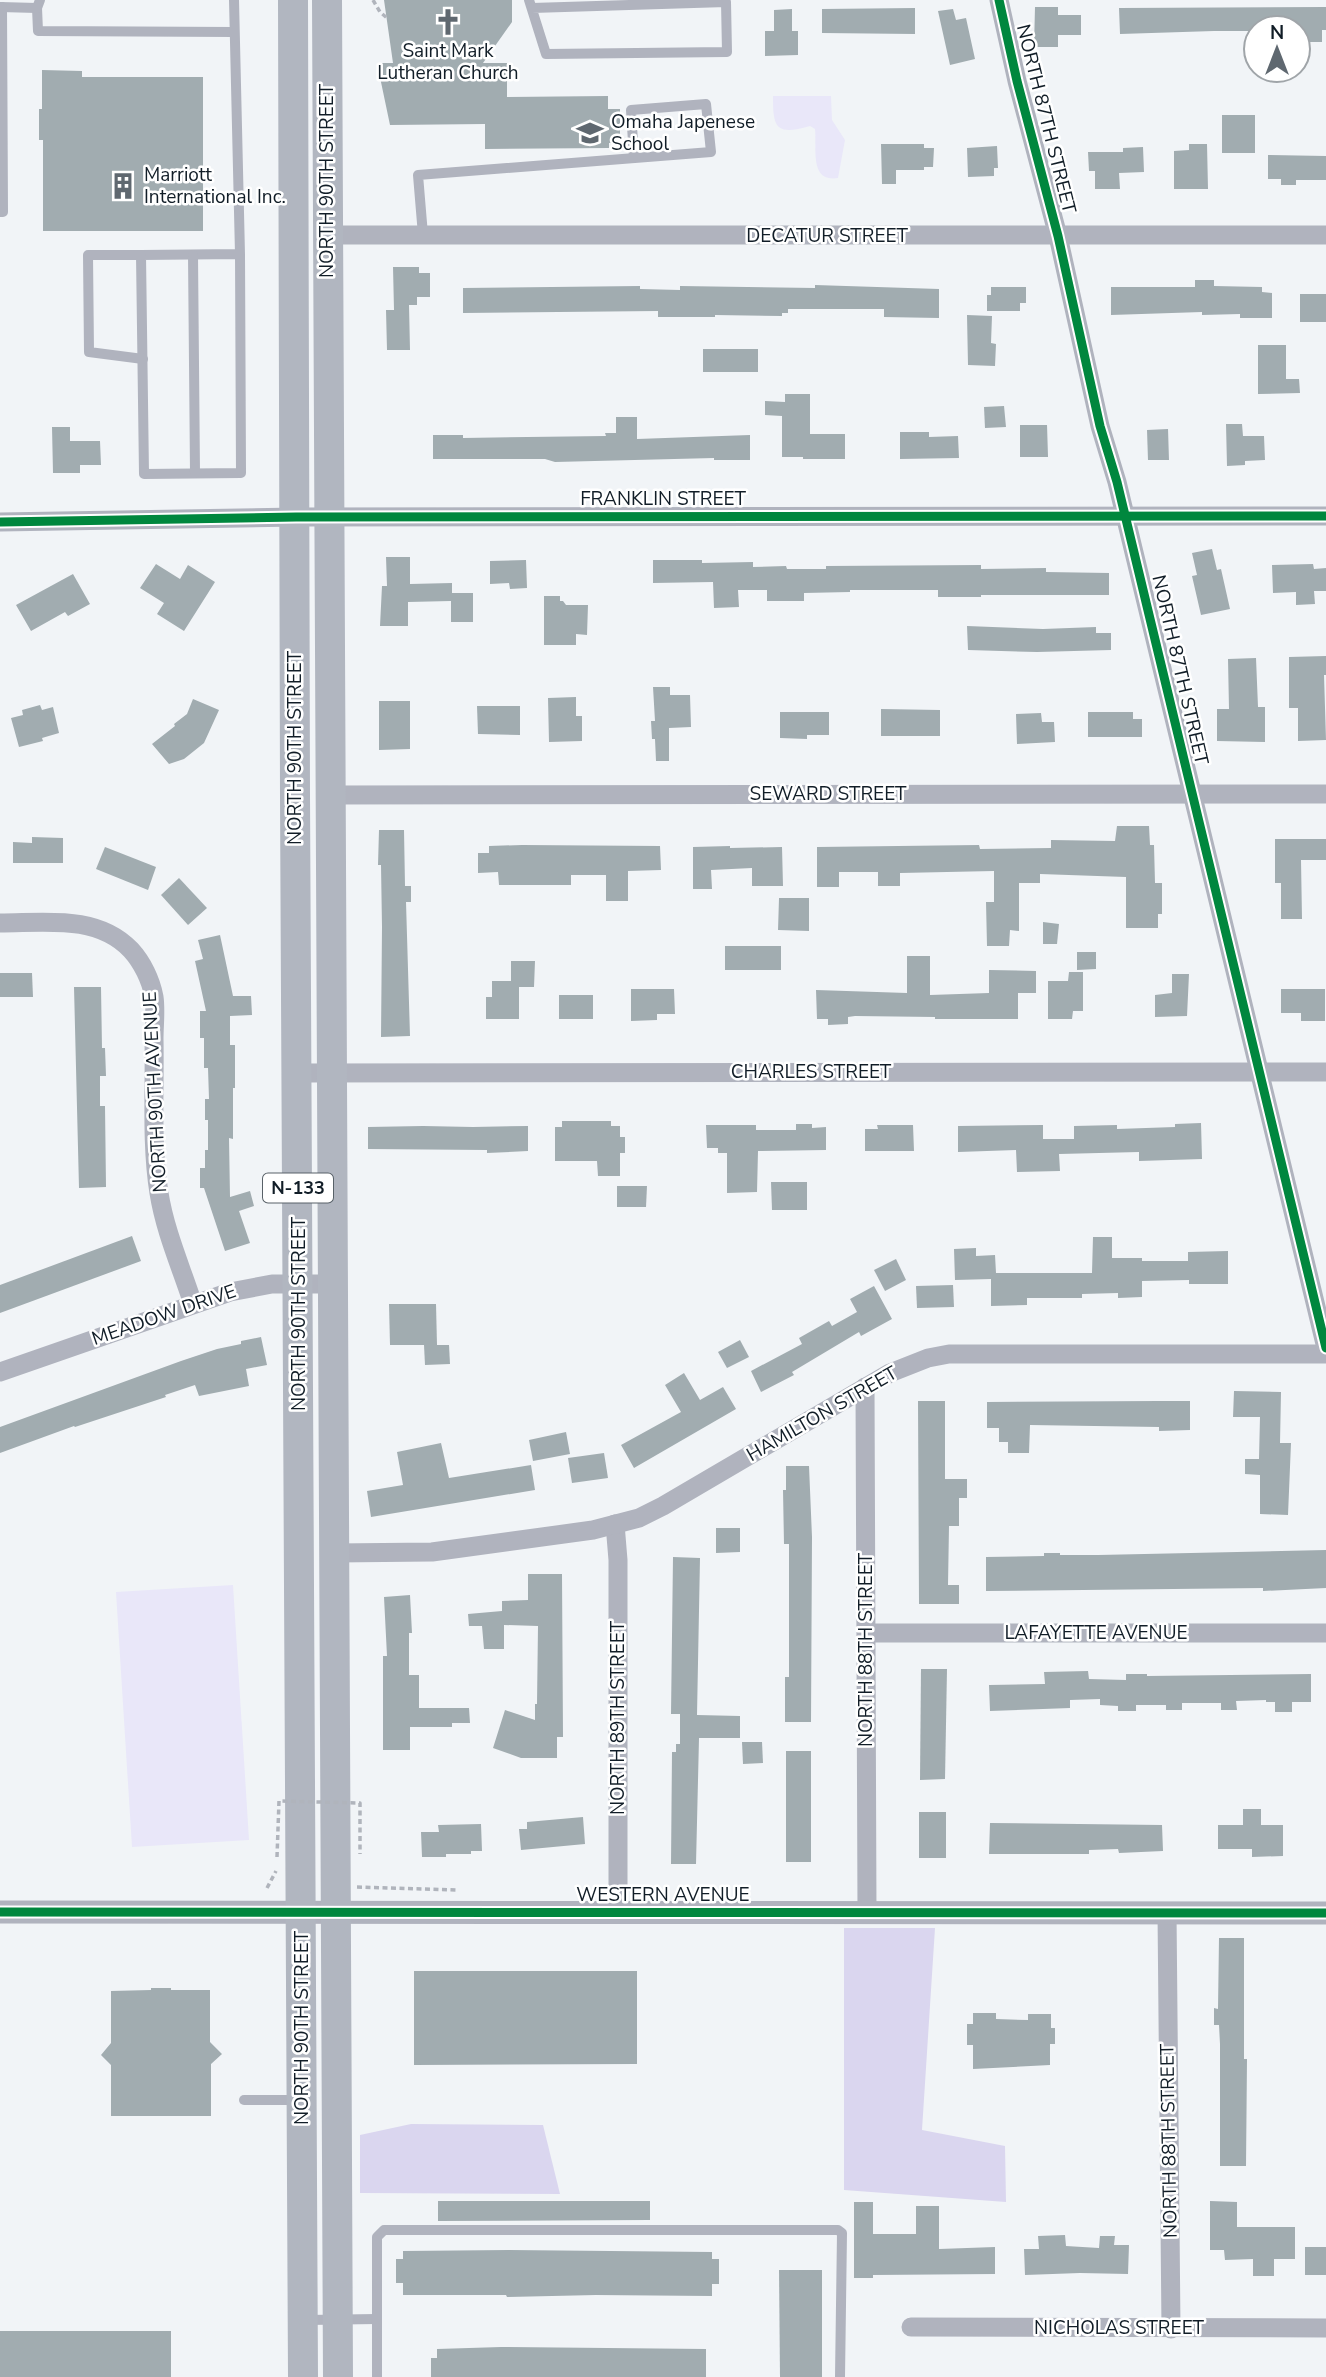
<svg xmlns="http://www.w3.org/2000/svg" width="1326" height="2377" viewBox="0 0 1326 2377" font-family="'Nunito Sans',sans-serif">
  <rect width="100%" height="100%" fill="#f1f4f7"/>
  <!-- green -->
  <g fill="#e9e7f9">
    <path d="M773 96H831L832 120 845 140 838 178C809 183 817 148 815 129L810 126C775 136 773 127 773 96Z"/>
    <path d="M233 1585 249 1840 132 1847 116 1592Z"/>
  </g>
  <!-- forest -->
  <g fill="#dad6ef">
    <path d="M844 1928H935L922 2130 1005 2146 1006 2202 844 2190Z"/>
    <path d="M411 2124 543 2125 560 2194 360 2193V2135Z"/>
  </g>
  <!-- building -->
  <g fill="#a1acb0">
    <path d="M384 0H512V22L483 63H507V97L608 96V109H620V143H609V148L485 149V124L390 125 377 63H393Z"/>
    <path d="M1035 7H1058V15H1081V35H1058V47H1034Z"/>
    <path d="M1326 7V30H1322V42H1302V30L1298 28H1256V31H1214L1120 34 1119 8Z"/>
    <path d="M915 8V34L822 33V9Z"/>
    <path d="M792 9V31H798V55L765 56V31H774V10Z"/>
    <path d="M953 9 956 20 966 18 975 59 950 65 938 11Z"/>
    <path d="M42 70 82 71V77H203V231H43V140H39V109H42Z"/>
    <rect x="1222" y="115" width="33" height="38"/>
    <path d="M881 144H924V148H934L933 167H924V170H896V184H882Z"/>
    <path d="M1189 144H1207L1208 189H1174V151L1189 150Z"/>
    <path d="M997 146 998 168H994V176L968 177 967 148Z"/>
    <path d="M1143 147 1144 172 1119 173 1120 189H1095V171H1089L1088 152H1123V148Z"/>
    <path d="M1268 155 1326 156V180H1296V185H1281V179H1268Z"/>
    <path d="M393 267H419V273H430V297H417V305H409L410 350H387L386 310H394Z"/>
    <path d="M1195 280H1214V286L1262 287V292L1272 293V318H1240V314L1202 315V312L1111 315V287H1195Z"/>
    <path d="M815 285 939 289V318L884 317V309H788V313H782V316L715 315V317H658V311L463 313V288L640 286V289L680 290V286L815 288Z"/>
    <path d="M991 287H1026V303H1020V311H987V295H991Z"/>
    <rect x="1300" y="294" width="26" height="28"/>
    <path d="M967 315 992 316 991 343 996 344 995 366 968 365Z"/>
    <path d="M1258 345H1286V379H1299L1300 393 1258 394Z"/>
    <rect x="703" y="349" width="55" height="23"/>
    <path d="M785 394H810V434H845V459H803V457H782V416L765 415V401L785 402Z"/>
    <path d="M1004 406 1006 427 985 428 984 407Z"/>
    <path d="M616 417H637V439L750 435V460H714V458L555 462 545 459H433V435H463V438L606 436 605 433H616Z"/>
    <path d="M1226 424H1242L1243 436H1264L1265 460 1245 461V465L1227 466Z"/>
    <path d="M1020 425H1047L1048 457H1020Z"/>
    <path d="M52 427H70V441H100L101 465H80V473H53Z"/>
    <path d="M1168 429 1169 460H1148L1147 430Z"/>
    <path d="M900 432H929V437L958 436 959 458 900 459Z"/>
    <path d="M1212 549 1217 570 1221 569 1230 609 1201 615 1192 576 1197 575 1192 553Z"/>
    <path d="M386 557H410V584L452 583V593H473V622H451V601L408 602V626H380L382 586H387Z"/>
    <path d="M526 560 527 588 510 589 509 583 490 584V561Z"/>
    <path d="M653 560H702V563L753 562V567L786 566 787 569H826V566L981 565V569L1046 568V572L1109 573V595H981V597H938V590H850V592L804 593V601H767V590H738L739 607 714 608 713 582 653 583Z"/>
    <path d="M156 564 180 579 188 565 215 582 184 631 157 614 164 603 140 588Z"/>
    <path d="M1313 564 1314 569 1326 568V591H1314L1315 604 1296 605V592L1273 593 1272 565Z"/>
    <path d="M73 574 90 604 68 616 65 612 31 631 16 605Z"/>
    <path d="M544 596H560V601H563L566 605H588L587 635 576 634V645H544Z"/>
    <path d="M967 626 1043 629 1096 627V633H1111V650L1037 652 968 650Z"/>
    <path d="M1326 656V675H1324L1326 740 1298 741V708H1289V657Z"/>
    <path d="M1256 658 1258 707H1265V742L1217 741V709H1229L1228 659Z"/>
    <path d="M653 687H670V695H690L691 727 669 728V761H656L655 739H652L651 721H655Z"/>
    <path d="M576 697V716H582V741L549 742 548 698Z"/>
    <path d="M193 699 219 710 204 743 184 759 169 764 152 744 175 726 174 724 187 714Z"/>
    <path d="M379 701H410V749L379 750Z"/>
    <path d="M40 705 42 710 53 707 59 733 42 738 43 741 19 747 11 718 23 715 22 710Z"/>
    <path d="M477 706H520V735L478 734Z"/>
    <path d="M881 709 940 710V736H881Z"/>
    <path d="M780 712H829V735H807V739L780 738Z"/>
    <path d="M1088 712H1133V719H1142V737H1088Z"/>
    <path d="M1041 713 1042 722H1054L1055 742 1017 744 1016 714Z"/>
    <path d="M1117 826H1149L1150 845H1154L1155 883H1162V914H1158V928H1126V877L1040 874V883H1019V931L1010 930 1009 946H987L986 902H994V871L900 873V886H878V872H839V887H817V847L979 845 980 849 1051 848V840L1115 841Z"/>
    <path d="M379 830H404L405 886H411V902H406L410 1036 381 1037 382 927 381 865H378Z"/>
    <path d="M32 837 63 838V863H13V842L32 843Z"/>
    <path d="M1275 839H1326V860H1301L1302 919H1281V883H1275Z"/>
    <path d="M522 845 660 846 661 870 628 871V901H606V875H571V885H499L498 872 478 873V853H489V846Z"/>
    <path d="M730 846V848L782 847 783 886H752V868L711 870 712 889H693V847Z"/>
    <path d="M105 847 156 867 148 890 96 869Z"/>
    <path d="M179 878 207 908 188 925 161 895Z"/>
    <path d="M779 898H809V931L778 930Z"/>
    <path d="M1043 922 1059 924 1057 944H1043Z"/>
    <path d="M220 935 233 996H251L252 1015 230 1016V1045H235V1088H233V1139L229 1138 230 1197 250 1191 254 1206 239 1211 250 1243 225 1251 204 1188H200V1168H205V1150H208V1120H205V1099H209L208 1068H204V1038H200V1011H206L195 961 203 959 198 940Z"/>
    <rect x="725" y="946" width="56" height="24"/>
    <path d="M1077 952H1096V969L1077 970Z"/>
    <path d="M907 956H930V995L989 993V970L1036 971V993H1018V1019H935V1017L855 1016 848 1017V1024L828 1025V1019H817L816 990 907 993Z"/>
    <path d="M511 961H535L534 987H519V1019H486V997H492V981H511Z"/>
    <path d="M1069 972H1083V1011H1073L1072 1019H1048V981H1068Z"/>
    <path d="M0 973H32L33 997H0Z"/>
    <path d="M1172 974H1189L1187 1016 1155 1017V995L1172 993Z"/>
    <path d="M74 987H101L102 1048H105L106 1076H100V1106H105L106 1187 79 1188Z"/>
    <path d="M631 989H674L675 1014H657V1020L631 1021Z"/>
    <path d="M1281 989H1325V1021H1301V1013H1281Z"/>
    <rect x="559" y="995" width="34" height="24"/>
    <path d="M562 1121H611V1126H620V1137H625V1153H620V1176H598L597 1161H555V1127H562Z"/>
    <path d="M1201 1123 1202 1159 1139 1161V1152L1059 1154 1060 1171 1017 1172 1016 1150 958 1152V1126L1043 1125V1139H1074V1126L1117 1125V1129L1175 1127V1124Z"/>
    <path d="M796 1124H812V1128L826 1127V1150L758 1151 757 1192 727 1193V1153H718V1148H707L706 1125H756V1130H796Z"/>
    <path d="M877 1125H913L914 1151H865V1129H878Z"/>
    <path d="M423 1126 473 1127 528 1126V1151L487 1153V1150L368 1149V1127Z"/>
    <path d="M771 1182H807V1210H772Z"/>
    <path d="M617 1186H647L646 1207H617Z"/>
    <path d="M132 1236 141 1261 0 1313V1285Z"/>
    <path d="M1093 1237H1112V1258H1142V1261H1188V1252L1228 1251V1284H1189V1280L1142 1281V1297L1118 1298V1293L1082 1294V1298H1027V1305L991 1306V1279L955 1280 954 1249 976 1248V1256L995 1255 996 1273H1092Z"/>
    <path d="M896 1259 906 1280 885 1291 874 1270Z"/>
    <path d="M953 1285 954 1307 917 1308 916 1286Z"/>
    <path d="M874 1286 892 1319 861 1336 859 1332 792 1372 794 1375 761 1392 751 1371 802 1344 799 1338 829 1321 832 1326 857 1312 850 1299Z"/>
    <path d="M389 1304H436L437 1345H390Z"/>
    <path d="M261 1337 267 1365 246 1369 249 1386 199 1396 195 1385 165 1395 166 1397 75 1427 74 1426 0 1453V1427L181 1361 217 1349 241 1344V1341Z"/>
    <path d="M740 1340 749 1357 727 1368 718 1352Z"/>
    <path d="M424 1345H449L450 1364 425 1365Z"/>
    <path d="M684 1373 700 1400 723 1387 736 1409 634 1468 621 1445 681 1412 665 1385Z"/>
    <path d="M1234 1391 1281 1392 1280 1443H1291L1288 1515 1260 1514V1475L1245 1474V1459H1259L1260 1417H1233Z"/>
    <path d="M918 1401H945V1479H967V1498H959V1526H949L948 1585H959V1604H919Z"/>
    <path d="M1159 1401H1190V1430L1159 1431V1427L1030 1425 1029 1453H1008V1442H999V1428H987V1402Z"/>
    <path d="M566 1432 570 1454 533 1461 529 1440Z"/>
    <path d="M441 1443 449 1478 531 1465 535 1490 371 1517 367 1491 403 1485 397 1452Z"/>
    <path d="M604 1453 608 1478 572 1483 568 1458Z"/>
    <path d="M786 1466H809L812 1537 811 1722H785V1677H789V1544H784L783 1490H786Z"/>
    <path d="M716 1528H740V1552L716 1553Z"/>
    <path d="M1326 1550V1588L1263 1591V1588L986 1591V1557L1044 1556V1553H1060V1555H1098Z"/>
    <path d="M673 1557 700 1558 697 1715 740 1716V1738H699L696 1864H671L672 1752H676V1744H680V1714H671Z"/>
    <path d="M528 1574H562L563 1737H557V1758H521L493 1748 505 1710 535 1720V1704H537L538 1626 504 1625V1649H484L482 1626H469L468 1614 502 1611V1601L528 1600Z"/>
    <path d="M410 1595 412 1633H409V1675H419V1708H469L470 1723H452V1727H410V1750H383V1656H387L384 1597Z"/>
    <path d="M921 1669H947L945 1779 920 1780Z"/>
    <path d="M1088 1671 1089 1679 1126 1680V1674H1147V1676L1311 1674V1702H1292V1712H1275V1702H1266V1700L1236 1701 1237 1710H1221V1703H1182V1710H1166V1705H1136V1711H1118V1706L1100 1705V1699L1070 1700V1708L990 1711 989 1685 1045 1684 1044 1672Z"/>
    <path d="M742 1742H762L763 1763 743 1764Z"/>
    <rect x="786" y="1751" width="25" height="111"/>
    <path d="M1243 1809H1261V1825H1283V1856L1252 1857V1849H1218V1825H1243Z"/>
    <rect x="919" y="1812" width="27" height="46"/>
    <path d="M583 1817 585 1844 521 1850 519 1829H527V1822Z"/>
    <path d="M990 1823 1162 1825 1163 1851 1119 1853 1118 1849 1089 1850V1854H989Z"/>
    <path d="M481 1824 482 1851H471V1854H446V1857H422L421 1832H439L438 1825Z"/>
    <path d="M1219 1938H1244V2059H1247L1246 2166H1220V2044L1219 2025H1214V2008L1218 2009Z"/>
    <path d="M414 1971H637V2064L414 2065Z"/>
    <path d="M151 1988H171V1990H210V2042L222 2054 211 2064V2116H111V2065L101 2055 111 2043V1991L151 1990Z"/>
    <path d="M973 2013H996V2019L1028 2020V2014H1051V2028H1055V2044H1050V2065L973 2069V2045H967V2024H973Z"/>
    <path d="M438 2201H650V2220L438 2221Z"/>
    <path d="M1210 2201 1237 2202V2227H1295V2259H1274V2276H1253V2259L1225 2260 1224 2250H1210Z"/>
    <path d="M854 2202H873V2234H916V2206H939V2249L995 2247V2274L873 2275V2278H854Z"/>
    <path d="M1065 2235 1066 2246 1099 2248 1100 2236H1115L1114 2245H1129L1128 2274 1080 2273 1025 2275 1024 2249H1039L1038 2236Z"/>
    <rect x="1305" y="2247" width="21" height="28"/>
    <path d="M509 2250 712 2252V2259H719V2284H712V2296L596 2295 507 2297 506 2295H403V2283H396V2259H403V2251Z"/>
    <path d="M779 2270H822V2377H780Z"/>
    <rect x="0" y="2331" width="171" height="46"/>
    <path d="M501 2347 706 2349V2377H431V2358H437V2349Z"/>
  </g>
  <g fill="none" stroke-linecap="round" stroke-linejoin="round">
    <!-- path -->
    <g stroke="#b0b4bc" stroke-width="3.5" stroke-dasharray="5 3.5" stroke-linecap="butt">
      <path d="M373 0 380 12 387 18"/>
      <path d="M357 1887 458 1890"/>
      <path d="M267 1888 276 1871"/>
    </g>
    <!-- service -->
    <g stroke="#b0b3be" stroke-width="10">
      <path d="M40 0 37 8 38 31 234 32"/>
      <path d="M234 0 240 254 241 473 144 474 141 255 240 254"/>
      <path d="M529 0 546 54 727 52 726 2 532 8"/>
      <path d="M0 7 37 8"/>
      <path d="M0 212H3L2 7"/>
      <path d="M423 235 418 175 711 152 706 104 631 110 634 158"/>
      <path d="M141 255H88L89 352 143 359"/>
      <path d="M193 255 195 473"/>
      <path d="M244 2100H298"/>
      <path d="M307 2320 377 2319"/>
      <path d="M377 2377V2237L384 2230H838L842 2233 840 2377"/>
    </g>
    <!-- minor -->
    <g stroke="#b0b3be" stroke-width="19">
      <path d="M999 0 1017 81 1058 236 1100 426 1117 482 1326 1348"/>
      <path d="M327 235H1326"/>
      <path d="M0 522 296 517 1326 516"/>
      <path d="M330 795 1326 794"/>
      <path d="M0 923C44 923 97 914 131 950 142 962 151 980 154 997 156 1010 154 1025 154 1039 155 1090 151 1143 159 1193 165 1231 181 1267 193 1304"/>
      <path d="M296 1073 1326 1072"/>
      <path d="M0 1372 230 1292 272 1284H333"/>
      <path d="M865 1387 867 1912"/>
      <path d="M615 1524 618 1560V1912"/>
      <path d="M335 1553 432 1552 593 1530 639 1518 663 1506 890 1373 928 1358 949 1354H1326"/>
      <path d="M867 1633H1326"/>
      <path d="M1167 1912 1171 2329"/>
      <path d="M911 2327 1326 2328"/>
    </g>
    <!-- tertiary -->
    <path stroke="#b0b3be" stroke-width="23" d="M0 1912 1326 1913"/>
    <!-- primary -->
    <g stroke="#b1b6c0" stroke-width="30">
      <path d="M293 0 295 796 303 2377"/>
      <path d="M327 0 338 2377"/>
    </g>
    <!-- path-bridge -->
    <path stroke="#b0b4bc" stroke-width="3.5" stroke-dasharray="5 3.5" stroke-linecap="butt" d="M277 1857 279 1801 360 1803V1854"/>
    <defs>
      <g id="cycleway">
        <path d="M999 0 1017 81 1058 236 1100 426 1117 482 1326 1348"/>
        <path d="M0 522 296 517 1326 516"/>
        <path d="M0 1912 1326 1913"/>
      </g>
    </defs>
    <!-- cycleway casing -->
    <use href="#cycleway" stroke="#fff" stroke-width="13"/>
    <!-- cycleway -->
    <use href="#cycleway" stroke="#00873e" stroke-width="9"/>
  </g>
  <!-- icons -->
  <defs>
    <symbol id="church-bare" viewBox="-9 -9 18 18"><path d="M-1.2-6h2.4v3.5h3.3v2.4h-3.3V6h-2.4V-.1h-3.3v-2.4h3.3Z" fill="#5f6870" stroke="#fff" stroke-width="2.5" paint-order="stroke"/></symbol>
    <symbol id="school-bare" viewBox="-9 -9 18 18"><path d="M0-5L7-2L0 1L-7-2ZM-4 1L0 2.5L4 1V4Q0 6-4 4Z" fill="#5f6870" stroke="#fff" stroke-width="2.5" paint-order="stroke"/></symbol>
    <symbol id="building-bare" viewBox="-9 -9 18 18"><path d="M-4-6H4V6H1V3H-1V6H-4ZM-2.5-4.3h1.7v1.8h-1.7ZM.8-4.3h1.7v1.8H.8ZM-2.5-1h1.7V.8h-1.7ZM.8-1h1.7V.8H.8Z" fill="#5f6870" stroke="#fff" stroke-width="2.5" paint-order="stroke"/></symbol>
  </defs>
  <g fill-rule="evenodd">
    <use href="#church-bare" x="429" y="3" width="38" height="38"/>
    <use href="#school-bare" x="571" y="114" width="38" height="38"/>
    <use href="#building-bare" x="104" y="167" width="38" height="38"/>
  </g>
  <g text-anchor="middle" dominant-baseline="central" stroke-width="5" stroke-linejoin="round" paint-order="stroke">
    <!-- shield labels -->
    <rect fill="#fff" stroke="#586168" stroke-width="2" x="263" y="1173.5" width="70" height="29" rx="5"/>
    <g font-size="18" font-weight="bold" fill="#111d27">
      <text x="298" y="1188">N-133</text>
    </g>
    <!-- poi labels -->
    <g font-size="19" fill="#111d27" stroke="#fff" text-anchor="start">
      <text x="448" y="51" text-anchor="middle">Saint Mark<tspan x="448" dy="22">Lutheran Church</tspan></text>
      <text x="611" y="122">Omaha Japenese<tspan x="611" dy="22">School</tspan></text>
      <text x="144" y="175">Marriott<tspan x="144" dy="22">International Inc.</tspan></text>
    </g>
    <!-- street labels -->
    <g font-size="19" fill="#111d27" stroke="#fff">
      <text transform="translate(1046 119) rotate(76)">NORTH 87TH STREET</text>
      <text transform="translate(327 181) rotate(-90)">NORTH 90TH STREET</text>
      <text x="827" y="236">DECATUR STREET</text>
      <text x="663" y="499">FRANKLIN STREET</text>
      <text transform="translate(1180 670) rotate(77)">NORTH 87TH STREET</text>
      <text transform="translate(295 748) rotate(-90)">NORTH 90TH STREET</text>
      <text x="828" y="794">SEWARD STREET</text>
      <text x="811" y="1072">CHARLES STREET</text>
      <text transform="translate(155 1092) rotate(-93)">NORTH 90TH AVENUE</text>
      <text transform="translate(299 1314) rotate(-90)">NORTH 90TH STREET</text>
      <text transform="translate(164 1315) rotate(-19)">MEADOW DRIVE</text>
      <text transform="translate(822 1414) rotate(-30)">HAMILTON STREET</text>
      <text x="1096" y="1633">LAFAYETTE AVENUE</text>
      <text transform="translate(866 1650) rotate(-90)">NORTH 88TH STREET</text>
      <text transform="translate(618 1718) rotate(-90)">NORTH 89TH STREET</text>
      <text x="663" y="1895">WESTERN AVENUE</text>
      <text transform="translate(302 2028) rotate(-90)">NORTH 90TH STREET</text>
      <text transform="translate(1169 2141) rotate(-91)">NORTH 88TH STREET</text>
      <text x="1119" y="2328">NICHOLAS STREET</text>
    </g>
  </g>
  <!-- north arrow -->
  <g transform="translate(1277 49)"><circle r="33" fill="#ffffff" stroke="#a0a5a9" stroke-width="2"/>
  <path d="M0-5L12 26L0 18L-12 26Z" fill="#5f6870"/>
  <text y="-10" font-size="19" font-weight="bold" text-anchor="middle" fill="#111d27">N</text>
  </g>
</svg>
